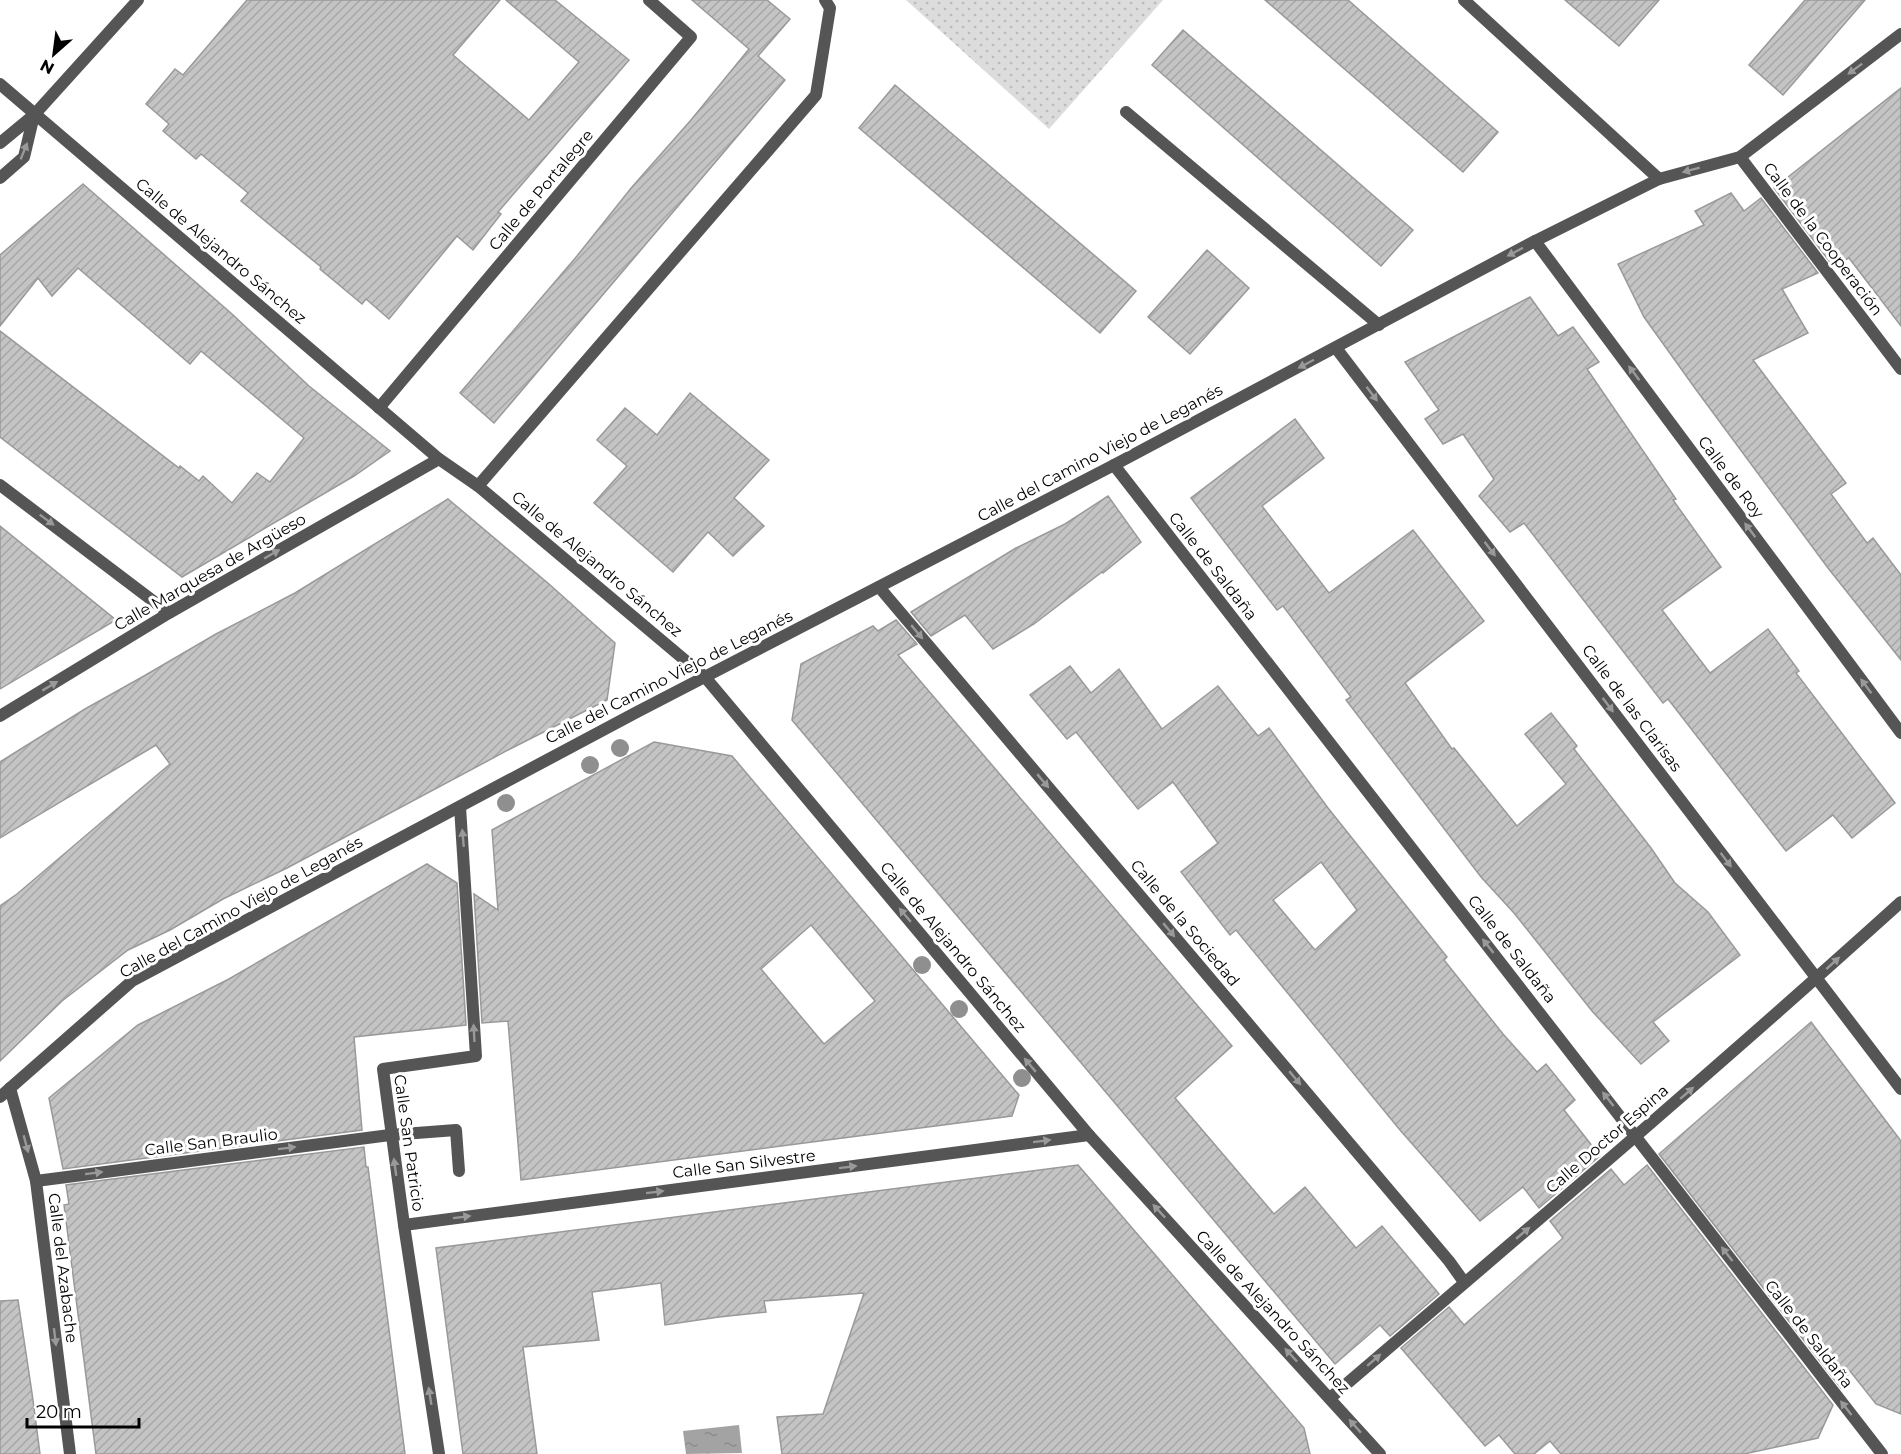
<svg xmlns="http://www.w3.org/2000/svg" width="1901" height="1454" viewBox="0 0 1901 1454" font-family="Montserrat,sans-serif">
  <defs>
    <pattern id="park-dots" width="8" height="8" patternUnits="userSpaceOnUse" patternTransform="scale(1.5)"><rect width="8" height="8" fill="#dcdcdc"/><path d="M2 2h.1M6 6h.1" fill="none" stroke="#bbb" stroke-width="1.8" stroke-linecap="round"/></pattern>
    <pattern id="water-ripples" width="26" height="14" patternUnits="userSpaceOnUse" patternTransform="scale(1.5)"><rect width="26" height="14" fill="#a3a3a3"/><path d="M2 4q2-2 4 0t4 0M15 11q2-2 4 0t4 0" fill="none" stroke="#8b8b8b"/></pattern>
    <pattern id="building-hatch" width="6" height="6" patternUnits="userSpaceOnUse" patternTransform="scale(1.5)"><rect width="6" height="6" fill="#c4c4c4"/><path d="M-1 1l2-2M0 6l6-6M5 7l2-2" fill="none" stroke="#a7a7a7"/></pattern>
  </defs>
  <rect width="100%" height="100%" fill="#fff"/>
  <!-- park -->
  <path fill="url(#park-dots)" d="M906 0H1163L1049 129Z"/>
  <!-- water -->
  <path fill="url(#water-ripples)" d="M739 1425 742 1453 686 1454 683 1431Z"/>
  <!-- building -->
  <g fill="url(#building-hatch)" stroke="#999" stroke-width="1.5" fill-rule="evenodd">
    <path d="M247 0H500L453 55 529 120 579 62 506 0H555L629 60 498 212 501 214 473 250 457 236 389 319 366 299 362 304 320 269 321 267 241 201 248 193 201 154 196 159 163 131 169 124 146 104 175 69 183 75Z"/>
    <path d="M692 0H767L790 19 758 56 785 80 494 423 460 393 577 256 632 187 691 120 749 49Z"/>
    <path d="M1265 0H1348L1498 132 1463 172Z"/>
    <path d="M1565 0H1659L1619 46Z"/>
    <path d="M1805 0H1865L1783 95 1749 65Z"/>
    <path d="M1183 30 1413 230 1381 266 1152 65Z"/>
    <path d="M895 85 1136 291 1100 333 859 128Z"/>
    <path d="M1901 88V326L1849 258 1833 266 1774 188Z"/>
    <path d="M83 184 232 314 309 386 390 451 354 476 182 577 0 437V331L179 468 180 466 199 481 203 476 232 503 257 473 270 482 304 438 201 351 190 364 78 268 52 296 38 278 0 326V255Z"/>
    <path d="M1731 193 1744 211 1761 198 1818 273 1782 289 1808 333 1753 360 1846 483 1831 494 1867 543 1873 538 1901 575V660L1828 568 1697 391 1644 317 1618 264 1704 225 1695 211Z"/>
    <path d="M1207 250 1249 288 1190 354 1148 317Z"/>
    <path d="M1530 297 1558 336 1573 327 1599 362 1587 369 1676 499 1673 500 1721 567 1662 610 1710 673 1768 629 1799 671 1796 673 1895 803 1852 838 1833 815 1786 851 1668 699 1663 703 1524 523 1510 532 1479 496 1494 479 1463 434 1443 444 1425 419 1439 410 1405 362Z"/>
    <path d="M690 393 769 460 734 498 764 526 733 556 708 532 673 572 594 503 627 466 597 440 625 408 657 435Z"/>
    <path d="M1295 419 1324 458 1262 506 1329 593 1413 530 1484 621 1405 683 1452 749 1454 748 1517 826 1566 784 1525 734 1551 713 1577 746 1574 749 1651 848 1675 883 1708 912 1740 955 1653 1022 1669 1041 1641 1064 1592 1011 1514 913 1481 877 1346 700 1351 697 1283 606 1277 610 1191 498Z"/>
    <path d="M1108 496 1141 542 1103 573 1102 572 1034 624 993 649 965 615 931 636 911 612 1016 548 1065 524Z"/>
    <path d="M448 499 549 584 615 643 607 700 510 749 287 868 223 899 170 930 128 950 62 1001 0 1061V906L17 894 170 764 156 745 0 838V762L85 709 144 676 216 634 295 593Z"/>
    <path d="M0 526 116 620 0 689Z"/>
    <path d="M896 620 917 644 898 655 1232 1046 1175 1098 1274 1214 1305 1187 1356 1248 1382 1226 1439 1294 1390 1336 1380 1325 1335 1364 792 720 801 664 873 626 878 631Z"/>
    <path d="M1070 666 1091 693 1119 669 1162 729 1218 686 1258 736 1269 728 1328 808 1447 957 1444 960 1503 1034 1537 1072 1546 1064 1575 1100 1564 1110 1600 1156 1539 1208 1523 1187 1480 1221 1400 1130 1236 930 1230 935 1181 872 1218 843 1173 782 1138 809 1076 732 1067 739 1030 695ZM1321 862 1357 910 1315 950 1273 900Z"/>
    <path d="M654 742 732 756 1019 1095 1012 1116 521 1180 508 1021 482 1023 474 894 498 910 492 830ZM811 925 875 1001 824 1044 761 969Z"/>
    <path d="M427 864 457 883 466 1025 354 1037 362 1130 63 1169 49 1098 138 1025 229 979Z"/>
    <path d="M1811 1022 1901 1141V1414L1876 1404 1850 1371 1841 1388 1659 1154Z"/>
    <path d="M364 1147 366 1167H368L405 1454H96L64 1205 69 1204 66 1185Z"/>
    <path d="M1078 1165 1304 1428 1310 1454H782L777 1417 823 1414 864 1293 764 1301 766 1312 719 1317 665 1325 661 1283 592 1292 599 1340 523 1347 537 1454H463L436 1248Z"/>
    <path d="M1647 1165 1833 1405 1818 1438 1744 1454H1561L1550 1441 1534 1454H1515L1499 1435 1485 1446 1401 1348 1449 1307 1464 1325 1563 1238 1550 1221 1611 1169 1624 1185Z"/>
    <path d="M18 1300 32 1393 40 1454H0V1301Z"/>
  </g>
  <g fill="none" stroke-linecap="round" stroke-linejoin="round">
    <!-- service -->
    <path stroke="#555" stroke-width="12" d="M390 1135 456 1130 459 1171"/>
    <!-- minor -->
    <g stroke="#555" stroke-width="12">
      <path d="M1464 0 1659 179"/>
      <path d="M0 84 439 459 478 486 705 677 1089 1135 1380 1454"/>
      <path d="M1126 112 1379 325"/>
      <path d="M0 143 34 115 138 0"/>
      <path d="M1740 157 1901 369"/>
      <path d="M0 178 24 157 34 115"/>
      <path d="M1535 241 1901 733"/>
      <path d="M1336 348 1901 1089"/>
      <path d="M379 408 691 37 649 0"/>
      <path d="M1114 465 1882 1454"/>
      <path d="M0 485 169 613"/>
      <path d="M478 486 816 95 830 8 825 0"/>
      <path d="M879 587 1449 1261 1464 1282"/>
      <path d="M0 716 169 613 439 459"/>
      <path d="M460 807 476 1056 383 1069 404 1225 1089 1135"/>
      <path d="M10 1088 36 1181 70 1454"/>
      <path d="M36 1181 390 1135"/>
      <path d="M1330 1398C1522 1234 1714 1071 1901 902"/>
    </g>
    <!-- tertiary -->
    <g stroke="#555" stroke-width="12">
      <path d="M0 1097 132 981 637 712 1114 465 1535 241 1659 179 1740 157 1901 34"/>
      <path d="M404 1225 439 1454"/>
    </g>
  </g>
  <!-- trees -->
  <g fill="#8f8f8f">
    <circle cx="620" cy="748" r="9"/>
    <circle cx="590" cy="765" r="9"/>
    <circle cx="506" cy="803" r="9"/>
    <circle cx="922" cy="965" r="9"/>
    <circle cx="959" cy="1009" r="9"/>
    <circle cx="1022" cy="1078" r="9"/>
  </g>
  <!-- one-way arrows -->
  <defs><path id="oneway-solid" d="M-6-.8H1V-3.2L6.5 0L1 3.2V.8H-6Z" transform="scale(1.5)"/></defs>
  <g fill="#999">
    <use href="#oneway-solid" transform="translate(1855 69) rotate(143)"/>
    <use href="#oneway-solid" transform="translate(24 151) rotate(-68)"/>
    <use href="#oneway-solid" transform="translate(1691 170) rotate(165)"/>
    <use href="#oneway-solid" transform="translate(1515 252) rotate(152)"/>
    <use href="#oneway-solid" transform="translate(1306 364) rotate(152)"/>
    <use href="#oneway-solid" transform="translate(1634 373) rotate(-127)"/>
    <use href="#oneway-solid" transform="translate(1372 394) rotate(53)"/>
    <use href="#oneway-solid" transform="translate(47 520) rotate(37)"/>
    <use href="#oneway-solid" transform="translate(1750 530) rotate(-127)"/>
    <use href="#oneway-solid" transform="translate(1490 549) rotate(53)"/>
    <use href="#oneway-solid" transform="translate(272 554) rotate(-30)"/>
    <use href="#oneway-solid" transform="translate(917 632) rotate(50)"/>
    <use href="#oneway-solid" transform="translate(50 686) rotate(-31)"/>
    <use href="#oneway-solid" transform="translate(1866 686) rotate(-127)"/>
    <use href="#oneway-solid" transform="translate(1608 705) rotate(53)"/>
    <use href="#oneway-solid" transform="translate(1043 781) rotate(50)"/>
    <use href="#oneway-solid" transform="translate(463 838) rotate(-95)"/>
    <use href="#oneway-solid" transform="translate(1726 860) rotate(53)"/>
    <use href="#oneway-solid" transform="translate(905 915) rotate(-130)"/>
    <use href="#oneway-solid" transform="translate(1169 930) rotate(50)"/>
    <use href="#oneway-solid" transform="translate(1488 946) rotate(-128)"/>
    <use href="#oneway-solid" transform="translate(1833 963) rotate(-42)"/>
    <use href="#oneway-solid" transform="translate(474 1033) rotate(-93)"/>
    <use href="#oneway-solid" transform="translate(1030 1065) rotate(-130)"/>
    <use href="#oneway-solid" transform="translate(1295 1078) rotate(50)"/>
    <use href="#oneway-solid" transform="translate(1687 1093) rotate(-41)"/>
    <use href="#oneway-solid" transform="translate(1608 1099) rotate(-128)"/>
    <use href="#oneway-solid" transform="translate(1042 1141) rotate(-7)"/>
    <use href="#oneway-solid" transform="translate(26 1144) rotate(75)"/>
    <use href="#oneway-solid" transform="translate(287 1148) rotate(-7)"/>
    <use href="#oneway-solid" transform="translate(395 1167) rotate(-98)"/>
    <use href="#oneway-solid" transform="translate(848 1167) rotate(-7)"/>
    <use href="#oneway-solid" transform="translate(94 1173) rotate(-7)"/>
    <use href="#oneway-solid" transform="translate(655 1192) rotate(-7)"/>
    <use href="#oneway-solid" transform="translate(1159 1211) rotate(-133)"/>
    <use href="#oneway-solid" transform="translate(462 1217) rotate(-7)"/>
    <use href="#oneway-solid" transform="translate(1523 1233) rotate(-40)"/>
    <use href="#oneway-solid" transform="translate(1727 1254) rotate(-128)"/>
    <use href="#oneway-solid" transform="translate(55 1337) rotate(83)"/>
    <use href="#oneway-solid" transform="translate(1291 1355) rotate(-133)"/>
    <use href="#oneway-solid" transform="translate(1374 1360) rotate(-41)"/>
    <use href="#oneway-solid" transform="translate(430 1396) rotate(-99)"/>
    <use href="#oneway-solid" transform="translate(1846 1408) rotate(-128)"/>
    <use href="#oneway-solid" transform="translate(1355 1426) rotate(-131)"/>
  </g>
  <g text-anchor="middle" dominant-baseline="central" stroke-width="6" stroke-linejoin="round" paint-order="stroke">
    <!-- street labels -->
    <g font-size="16" fill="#000" stroke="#fff">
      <text transform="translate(541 190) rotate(-50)">Calle de Portalegre</text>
      <text transform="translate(1823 239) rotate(53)">Calle de la Cooperación</text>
      <text transform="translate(221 251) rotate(40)">Calle de Alejandro Sánchez</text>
      <text transform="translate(1100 453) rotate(-28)">Calle del Camino Viejo de Leganés</text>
      <text transform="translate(1731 477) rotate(53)">Calle de Roy</text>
      <text transform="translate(597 564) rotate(40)">Calle de Alejandro Sánchez</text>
      <text transform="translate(1213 566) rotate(52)">Calle de Saldaña</text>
      <text transform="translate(210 572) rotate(-30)">Calle Marquesa de Argüeso</text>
      <text transform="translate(669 677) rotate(-27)">Calle del Camino Viejo de Leganés</text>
      <text transform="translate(1632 708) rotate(53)">Calle de las Clarisas</text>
      <text transform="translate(241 907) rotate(-29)">Calle del Camino Viejo de Leganés</text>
      <text transform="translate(1185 923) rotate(50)">Calle de la Sociedad</text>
      <text transform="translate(953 947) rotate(50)">Calle de Alejandro Sánchez</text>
      <text transform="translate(1512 949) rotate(52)">Calle de Saldaña</text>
      <text transform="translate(1607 1139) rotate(-41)">Calle Doctor Espina</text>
      <text transform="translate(211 1142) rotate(-7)">Calle San Braulio</text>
      <text transform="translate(409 1143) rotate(82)">Calle San Patricio</text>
      <text transform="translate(744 1164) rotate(-7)">Calle San Silvestre</text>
      <text transform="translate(63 1268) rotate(83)">Calle del Azabache</text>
      <text transform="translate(1273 1312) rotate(47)">Calle de Alejandro Sánchez</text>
      <text transform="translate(1809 1334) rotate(52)">Calle de Saldaña</text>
    </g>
  </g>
  <!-- north arrow -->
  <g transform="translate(54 54) rotate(208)" stroke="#ffffff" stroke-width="4.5" paint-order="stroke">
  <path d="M0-4.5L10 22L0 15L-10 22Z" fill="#000000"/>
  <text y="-9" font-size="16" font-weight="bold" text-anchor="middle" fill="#000000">N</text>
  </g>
  <!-- scale -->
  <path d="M27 1418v9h112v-9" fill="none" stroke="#000000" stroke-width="3"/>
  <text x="36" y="1418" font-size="18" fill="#000000" stroke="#ffffff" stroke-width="4.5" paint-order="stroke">20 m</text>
</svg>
